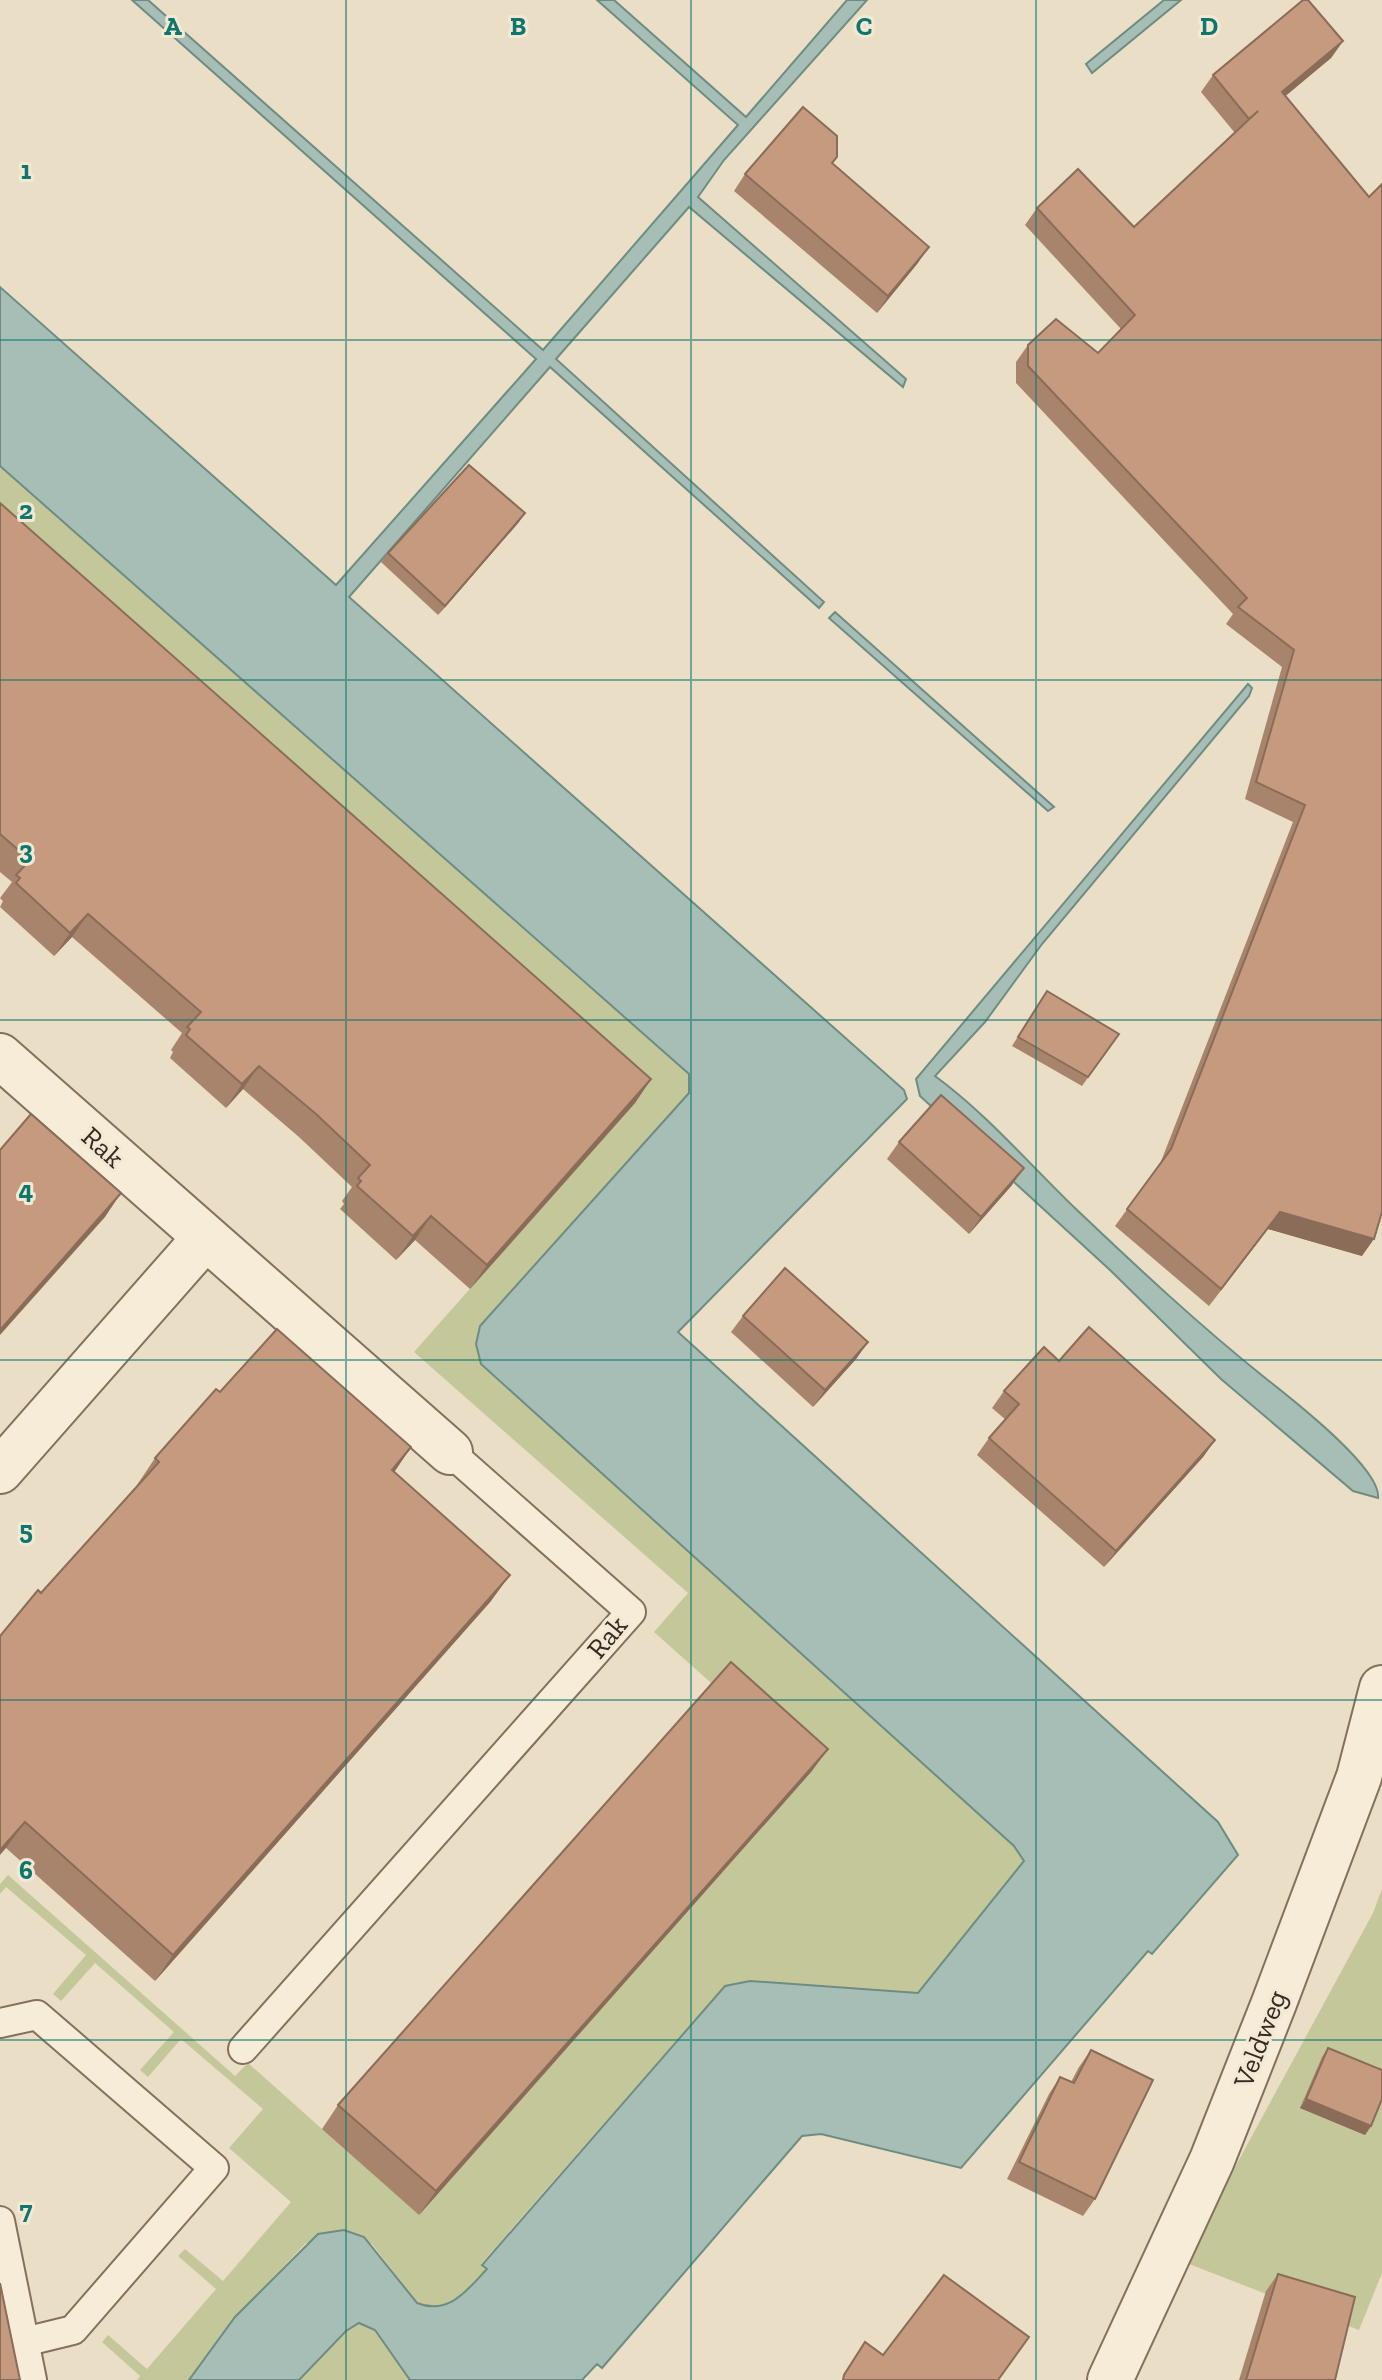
<svg xmlns="http://www.w3.org/2000/svg" width="1382" height="2380" viewBox="0 0 1382 2380" font-family="'Zilla Slab',serif">
  <rect width="100%" height="100%" fill="#eadec6"/>
  <!-- green -->
  <g fill="#c4c79a">
    <path d="M0 466 689 1074V1093L476 1344 481 1364 1014 1846 1024 1861 918 1993 750 1981 724 1986 481 2264 486 2270C467 2291 448 2316 417 2303L372 2244 306 2243 235 2317 189 2380H137L140 2376 102 2342 108 2335 147 2369 216 2289 178 2256 185 2249 223 2281 291 2202 229 2148 263 2109 181 2039 148 2077 140 2070 174 2032 95 1963 61 2001 53 1994 86 1955 6 1887 0 1894V1884L8 1875 235 2076 248 2063 322 2129 811 1772 654 1632 688 1593 414 1352 635 1102 0 540Z"/>
    <path d="M1382 1889V2273L1359 2330 1189 2264 1208 2217 1373 1913Z"/>
    <path d="M359 2323 375 2330 410 2380H299L346 2331Z"/>
  </g>
  <!-- water -->
  <g fill="#a7beb6" stroke="#6e8c83" stroke-width="2">
    <path d="M132 0H148L543 350 738 125 597 0H614L746 117 847 0H867L724 160 698 197 906 379 903 387 689 207 556 359 824 602 819 608 550 367 349 597 904 1090 907 1099 678 1332 1218 1822 1238 1855 1152 1954 1148 1951 961 2168 821 2134 802 2136 602 2368 597 2364 582 2380H410L375 2330 359 2323 346 2331 299 2380H189L235 2317 318 2234 344 2230 364 2237 417 2303C449 2316 468 2289 487 2269L482 2265 725 1986 750 1981 918 1993 1024 1861 1014 1846 481 1364 476 1344 480 1326 689 1093V1074L0 466V287L336 585 536 359Z"/>
    <path d="M1164 0H1181L1092 73 1086 64Z"/>
    <path d="M835 612 1054 807 1048 811 829 618Z"/>
    <path d="M1248 684 1252 688 1249 696 1042 944 985 1022 935 1076C988 1115 1030 1165 1077 1210 1137 1267 1199 1325 1264 1377 1288 1396 1382 1468 1378 1498L1353 1491 1221 1379 1110 1270 920 1096 916 1079Z"/>
  </g>
  <g fill="none" stroke-linecap="round" stroke-linejoin="round">
    <defs>
      <g id="lane">
        <path d="M0 2023 37 2015 214 2168 73 2330 24 2342"/>
        <path d="M243 2049 631 1612 450 1452"/>
        <path d="M0 2221 32 2380"/>
      </g>
      <g id="street">
        <path d="M0 1056 450 1452"/>
        <path d="M0 1471 205 1238"/>
        <path d="M1110 2380 1212 2160 1274 2003 1359 1777 1382 1688"/>
      </g>
    </defs>
    <!-- lane casing -->
    <use href="#lane" stroke="#84705d" stroke-width="32"/>
    <!-- street casing -->
    <use href="#street" stroke="#84705d" stroke-width="48"/>
    <!-- lane -->
    <use href="#lane" stroke="#f6ecd8" stroke-width="28"/>
    <!-- street -->
    <use href="#street" stroke="#f6ecd8" stroke-width="44"/>
  </g>
  <!-- wall -->
  <g fill="#a9846d">
    <path d="M1343 41 1331 58 1285 96 1362 1256 1268 1229 1209 1306 1115 1226 1160 1164 1293 822 1245 799 1282 667 1226 624 1233 614 1016 383V362L1028 345 1098 353 1121 329 1025 225 1037 208 1134 227 1235 133 1201 92 1213 75Z"/>
    <path d="M832 164 929 247 917 264 877 313 734 191 745 174Z"/>
    <path d="M0 503 651 1079 635 1103 470 1289 415 1240 396 1260 340 1209 344 1204 342 1201 352 1187 299 1137 243 1089 226 1108 170 1058 173 1052 171 1050 182 1033 72 937 54 956 0 907 3 901 0 898 12 882 0 872Z"/>
    <path d="M519 522 438 615 381 562 388 553Z"/>
    <path d="M1047 991 1119 1034 1082 1086 1012 1046Z"/>
    <path d="M899 1142 1012 1185 969 1234 887 1159Z"/>
    <path d="M743 1316 868 1342 856 1359 813 1407 731 1332Z"/>
    <path d="M1059 1361 1215 1440 1203 1457 1104 1567 977 1455 989 1438 1006 1420 992 1408 1004 1391Z"/>
    <path d="M220 1392 411 1447 394 1472 491 1601 155 1981 6 1848 41 1593 138 1486 137 1485 155 1458Z"/>
    <path d="M828 1749 811 1772 419 2215 322 2129 338 2105Z"/>
    <path d="M1328 2048 1371 2126 1365 2135 1300 2108 1322 2057Z"/>
    <path d="M1091 2050 1095 2199 1083 2216 1007 2179 1049 2094 1060 2077 1071 2082 1079 2067Z"/>
    <path d="M1278 2274 1335 2380H1239L1266 2291Z"/>
  </g>
  <!-- shaded-wall -->
  <g fill="#8a6c59">
    <path d="M1343 41 1331 58 1270 109 1282 92Z"/>
    <path d="M929 247 917 264 877 313 888 296Z"/>
    <path d="M525 513 519 522 438 615 445 606Z"/>
    <path d="M88 914 72 937 54 956 70 933Z"/>
    <path d="M259 1066 243 1089 226 1108 242 1084Z"/>
    <path d="M651 1079 635 1103 470 1289 487 1265Z"/>
    <path d="M1024 1168 1012 1185 969 1234 981 1217Z"/>
    <path d="M121 1193 105 1217 0 1335V1330Z"/>
    <path d="M1280 1212 1374 1239 1362 1256 1268 1229 1209 1306Z"/>
    <path d="M431 1216 415 1240 396 1260 413 1236Z"/>
    <path d="M868 1342 856 1359 813 1407 825 1390Z"/>
    <path d="M1215 1440 1203 1457 1104 1567 1116 1551Z"/>
    <path d="M411 1447 393 1474 392 1470Z"/>
    <path d="M510 1575 491 1601 155 1981 173 1955Z"/>
    <path d="M828 1749 811 1772 419 2215 436 2191Z"/>
    <path d="M25 1822 6 1848 0 1855V1850Z"/>
    <path d="M1306 2099 1371 2126 1365 2135 1300 2108Z"/>
  </g>
  <!-- building -->
  <g fill="#c59a7f" stroke="#8a6c59" stroke-width="2">
    <path d="M1303 0H1308L1343 41 1282 92 1369 197 1382 184V1212L1374 1239 1280 1212 1221 1289 1127 1209 1171 1149 1305 805 1256 782 1294 650 1238 607 1247 598 1028 366V345L1056 319 1098 353 1135 315 1037 208 1078 169 1134 227 1258 111 1249 119 1213 75Z"/>
    <path d="M803 107 837 136V157L832 163 929 247 888 296 745 174Z"/>
    <path d="M469 465 525 513 445 606 388 553Z"/>
    <path d="M0 503 651 1079 487 1265 431 1216 413 1236 357 1186 361 1181 358 1178 370 1165 316 1114 259 1066 242 1084 186 1035 190 1029 187 1027 201 1012 88 914 70 933 16 883 20 878 16 875 30 860 0 834Z"/>
    <path d="M1047 991 1119 1034 1088 1077 1018 1037Z"/>
    <path d="M941 1095 1024 1168 981 1217 899 1142Z"/>
    <path d="M31 1114 121 1193 0 1330V1150Z"/>
    <path d="M785 1268 868 1342 825 1390 743 1316Z"/>
    <path d="M1089 1327 1215 1440 1116 1551 989 1438 1019 1404 1004 1391 1044 1347 1059 1361Z"/>
    <path d="M277 1329 411 1447 392 1470 510 1575 173 1955 25 1822 0 1850V1636L38 1590 41 1593 159 1462 155 1458 216 1389 220 1392Z"/>
    <path d="M731 1662 828 1749 436 2191 338 2105Z"/>
    <path d="M1328 2048 1382 2070V2099L1371 2126 1306 2099Z"/>
    <path d="M1091 2050 1153 2080 1095 2199 1019 2162 1060 2077 1074 2083Z"/>
    <path d="M1278 2274 1355 2297 1335 2380H1246Z"/>
    <path d="M944 2275 1029 2337 998 2380H843L844 2375 865 2342 883 2355Z"/>
    <path d="M0 2283 20 2380H0Z"/>
  </g>
  <!-- grid -->
  <path fill="none" stroke="#0f766e" stroke-width="2" stroke-opacity="0.55" d="M346 0V2380M691 0V2380M1036 0V2380M0 340H1382M0 680H1382M0 1020H1382M0 1360H1382M0 1700H1382M0 2040H1382"/>
  <g text-anchor="middle" dominant-baseline="central" stroke-width="6" stroke-linejoin="round" paint-order="stroke">
    <!-- street labels -->
    <g font-size="28" fill="#352920" stroke="#f2e9d5">
      <text transform="translate(103 1147) rotate(42)">Rak</text>
      <text transform="translate(607 1637) rotate(-51)">Rak</text>
      <text transform="translate(1260 2039) rotate(-69)">Veldweg</text>
    </g>
  </g>
  <g font-size="26" text-anchor="middle" font-weight="bold" fill="#0f766e" stroke="#f2e9d5" stroke-width="6" stroke-linejoin="round" paint-order="stroke">
    <text x="173" y="35">A</text>
    <text x="518" y="35">B</text>
    <text x="864" y="35">C</text>
    <text x="1209" y="35">D</text>
    <text x="26" y="179">1</text>
    <text x="26" y="519">2</text>
    <text x="26" y="859">3</text>
    <text x="26" y="1199">4</text>
    <text x="26" y="1539">5</text>
    <text x="26" y="1879">6</text>
    <text x="26" y="2219">7</text>
  </g>
</svg>
